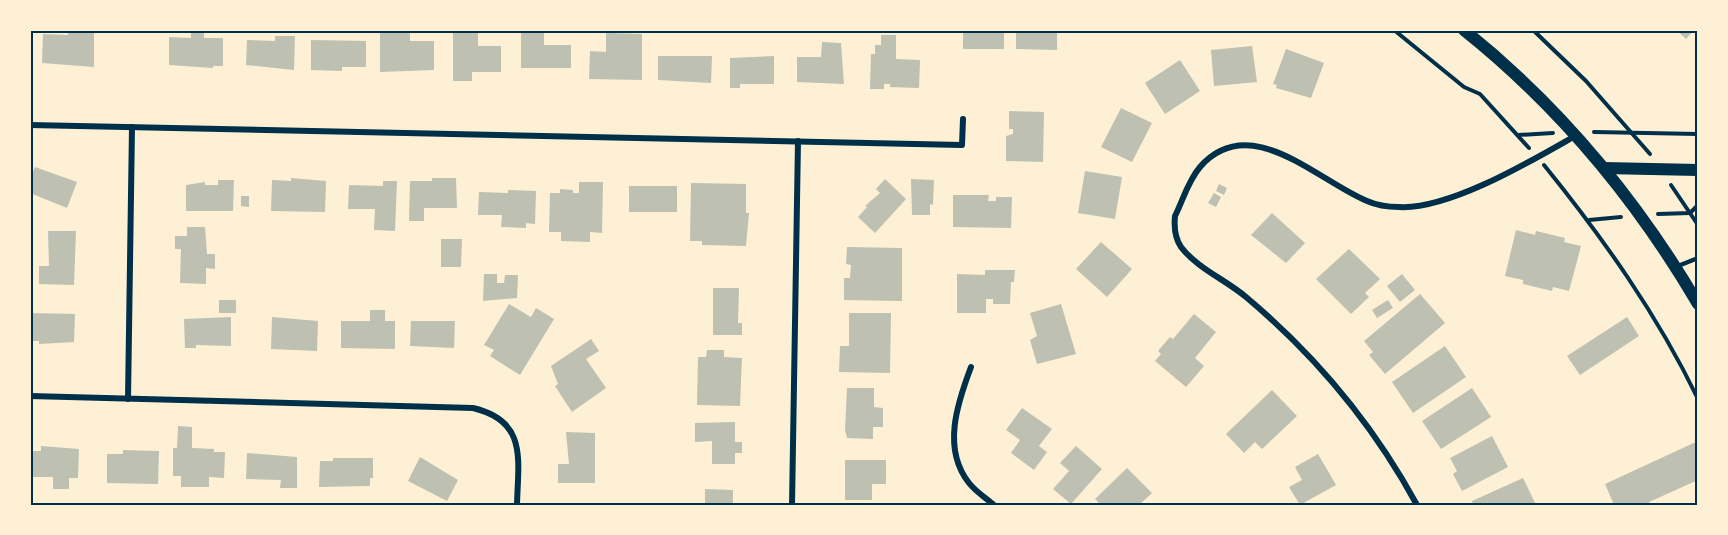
<svg xmlns="http://www.w3.org/2000/svg" width="1728" height="535" viewBox="0 0 1728 535" font-family="Spectral,serif">
  <rect width="100%" height="100%" fill="#fdf0d5"/>
  <!-- building -->
  <g fill="#bec0b2">
    <path d="M68 30H94V67L42 63 43 34 68 35Z"/>
    <path d="M191 30H204V38H223V66H213V68L169 65V37L191 38Z"/>
    <path d="M380 30H410V41H434V70L380 72Z"/>
    <path d="M521 30H544V45H571V68H521Z"/>
    <rect x="963" y="30" width="41" height="19"/>
    <path d="M1016 30H1057V50L1016 49Z"/>
    <path d="M1676 30H1694L1686 39Z"/>
    <path d="M459 31H478V46H501V72H472V81H453V33H459Z"/>
    <path d="M606 33 642 34V80L589 79 590 51 606 52Z"/>
    <path d="M881 35H896V59L920 60 919 88 890 87V84H884V89H870L871 54H875V45H881Z"/>
    <path d="M275 36H295L294 70 246 65 247 40 275 41Z"/>
    <path d="M311 40 366 41V67H342V71L311 70Z"/>
    <path d="M822 42 841 43 844 84 797 82V57H821Z"/>
    <path d="M1252 46 1257 82 1214 86 1211 50Z"/>
    <path d="M1286 49 1324 63 1311 98 1276 88 1277 85 1273 84Z"/>
    <path d="M658 56H712L711 83 658 80Z"/>
    <path d="M774 56V84H740V88H730V58Z"/>
    <path d="M1180 60 1200 91 1165 114 1145 83Z"/>
    <path d="M1121 108 1152 123 1132 162 1101 147Z"/>
    <path d="M1009 111 1044 112 1043 162 1006 161V136L1013 134V129H1009Z"/>
    <path d="M35 167 77 182 67 208 30 193V179Z"/>
    <path d="M1085 171 1122 177 1115 219 1078 213Z"/>
    <path d="M291 178 326 181 325 212 271 211 272 180 291 181Z"/>
    <path d="M432 178H456L457 208H424V221H409L410 181H432Z"/>
    <path d="M885 179 906 199 875 233 858 217 867 207 865 206 880 193 876 189Z"/>
    <path d="M911 179 934 180 933 205 930 204V215H912Z"/>
    <path d="M218 180H234L233 211H186V185L205 182V185H218Z"/>
    <path d="M383 181H397L395 231 374 230 375 209H348L349 185 383 186Z"/>
    <path d="M579 182H603L602 233 590 232V242L561 241V232H549L550 193H560V189L573 190V193H579Z"/>
    <path d="M691 183 746 184V213H749L746 246 702 245V241H690Z"/>
    <path d="M1219 184 1227 188 1224 195 1216 191Z"/>
    <rect x="629" y="186" width="48" height="26"/>
    <path d="M508 190 536 191 535 224 526 223V228L501 227 502 215H478L479 192 508 193Z"/>
    <path d="M1214 193 1221 197 1216 207 1208 203Z"/>
    <path d="M953 195H989L988 201H996V197H1012L1011 228 953 227Z"/>
    <path d="M241 196H249V207L241 206Z"/>
    <path d="M1272 213 1305 243 1286 263 1251 235Z"/>
    <path d="M187 227H205L207 254H215V269L206 268V284L180 283 181 249H175V236H187Z"/>
    <path d="M1516 230 1535 235 1536 231 1565 238 1564 242 1581 246 1569 291 1553 287 1552 291 1523 284V280L1505 276Z"/>
    <path d="M48 231H76L74 285 39 284V266H49Z"/>
    <path d="M441 239H462L461 267H441Z"/>
    <path d="M1101 242 1132 269 1107 297 1076 269Z"/>
    <path d="M847 247 902 248V301L844 300V278H850L851 265 846 264Z"/>
    <path d="M1349 249 1380 279 1365 293 1369 297 1351 314 1316 279Z"/>
    <path d="M985 270H1015L1014 282H1011L1010 304H993V299H986V313H957V274L985 275Z"/>
    <path d="M484 274H497V283H504L505 275H518L517 298 483 301Z"/>
    <path d="M1402 274 1415 290 1400 302 1387 286Z"/>
    <path d="M713 288H739L738 323H742V335H713Z"/>
    <path d="M1420 294 1445 323 1385 374 1369 355 1373 352 1364 341Z"/>
    <rect x="219" y="300" width="17" height="13"/>
    <path d="M1388 300 1393 308 1377 318 1372 310Z"/>
    <path d="M509 304 531 317 536 308 554 319 520 375 490 356 494 350 484 345Z"/>
    <path d="M1061 304 1076 354 1037 364 1030 340 1037 336 1030 313Z"/>
    <path d="M370 310H385V321H395V349L341 348V321H370Z"/>
    <path d="M30 313 75 314 74 342 39 344V341H30Z"/>
    <path d="M849 313H891L890 373 839 372 840 346H849Z"/>
    <path d="M1194 314 1216 332 1195 358 1204 366 1186 387 1155 361 1161 354 1158 351 1170 337 1173 339Z"/>
    <path d="M231 317V346L196 345V348H185L184 319Z"/>
    <path d="M272 317 318 321 317 351 271 349Z"/>
    <path d="M1627 317 1639 336 1580 375 1567 356Z"/>
    <path d="M411 321H455L454 348 410 346Z"/>
    <path d="M591 339 599 351 586 359 606 388 572 412 555 386 558 384 551 366Z"/>
    <path d="M1445 346 1466 377 1413 413 1392 382Z"/>
    <path d="M707 350H724V357L742 358 740 406 697 405 698 357H706Z"/>
    <path d="M847 388H874V407L883 408V427H873V439L847 438 845 430Z"/>
    <path d="M1472 388 1491 417 1441 449 1422 421Z"/>
    <path d="M1272 390 1297 416 1262 449 1255 442 1244 453 1226 434Z"/>
    <path d="M1022 408 1052 429 1039 446 1047 452 1034 470 1011 453 1020 440 1006 430Z"/>
    <path d="M735 422V442H742V453H735V464H712V441L695 442V423Z"/>
    <path d="M178 426 192 427V448L214 449V452H225L224 478 209 477V487H181V476H173V448H177Z"/>
    <path d="M566 432 595 433V483H558V464H569Z"/>
    <path d="M1492 436 1508 467 1462 491 1453 474 1457 471 1450 458Z"/>
    <path d="M1698 441V480L1649 502 1650 505H1614L1605 484Z"/>
    <path d="M41 446 79 449 78 478H69V489H53V477H31L32 451H41Z"/>
    <path d="M1076 446 1102 469 1071 504 1053 489 1069 471 1060 463Z"/>
    <path d="M123 450 159 451 158 484 107 483V454H123Z"/>
    <path d="M247 453 297 457V488H280L281 480 246 479Z"/>
    <path d="M1318 454 1336 485 1300 505 1289 487 1302 480 1295 467Z"/>
    <path d="M420 457 458 480 447 501 408 481Z"/>
    <path d="M333 458H373V478H370V486L319 487 320 461H333Z"/>
    <path d="M845 460H886V484H872V500H845Z"/>
    <path d="M1127 468 1152 493 1139 505H1101L1095 499Z"/>
    <path d="M1523 478 1536 505H1473L1472 501Z"/>
    <path d="M705 489 733 490V505H705Z"/>
  </g>
  <g fill="none" stroke-linecap="round" stroke-linejoin="round">
    <!-- path -->
    <g stroke="#003049" stroke-width="4">
      <path d="M1394 30 1464 87 1480 94 1529 148"/>
      <path d="M1533 30 1586 81 1650 154"/>
      <path d="M1594 132 1698 134"/>
      <path d="M1518 135 1553 133"/>
      <path d="M1544 165C1603 238 1657 314 1698 399"/>
      <path d="M1671 185 1698 225"/>
      <path d="M1658 214 1690 213 1698 205"/>
      <path d="M1589 220 1621 217"/>
    </g>
    <!-- service -->
    <path stroke="#003049" stroke-width="4.5" d="M1678 266 1698 258"/>
    <!-- minor -->
    <g stroke="#003049" stroke-width="6">
      <path d="M30 125 962 145 963 119"/>
      <path d="M971 367C957 404 942 449 969 483 976 492 986 498 994 505"/>
      <path d="M30 396 473 408C528 421 518 460 517 505"/>
      <path d="M128 399 132 127"/>
      <path d="M792 505 798 141"/>
      <path d="M1417 505C1374 426 1315 355 1246 297 1226 280 1197 268 1181 247 1175 238 1174 226 1175 216 1183 200 1188 181 1200 167 1250 110 1318 181 1367 201 1376 205 1389 207 1399 207 1449 210 1531 161 1575 136"/>
    </g>
    <!-- secondary -->
    <g stroke="#003049" stroke-width="12">
      <path d="M1464 30C1559 106 1637 200 1698 304"/>
      <path d="M1604 168 1698 170"/>
    </g>
  </g>
  <!-- border -->
  <rect width="1728" height="535" fill="none" stroke="#fdf0d5" stroke-width="63"/>
  <rect x="32" y="32" width="1664" height="472" fill="none" stroke="#003049" stroke-width="2"/>
</svg>
